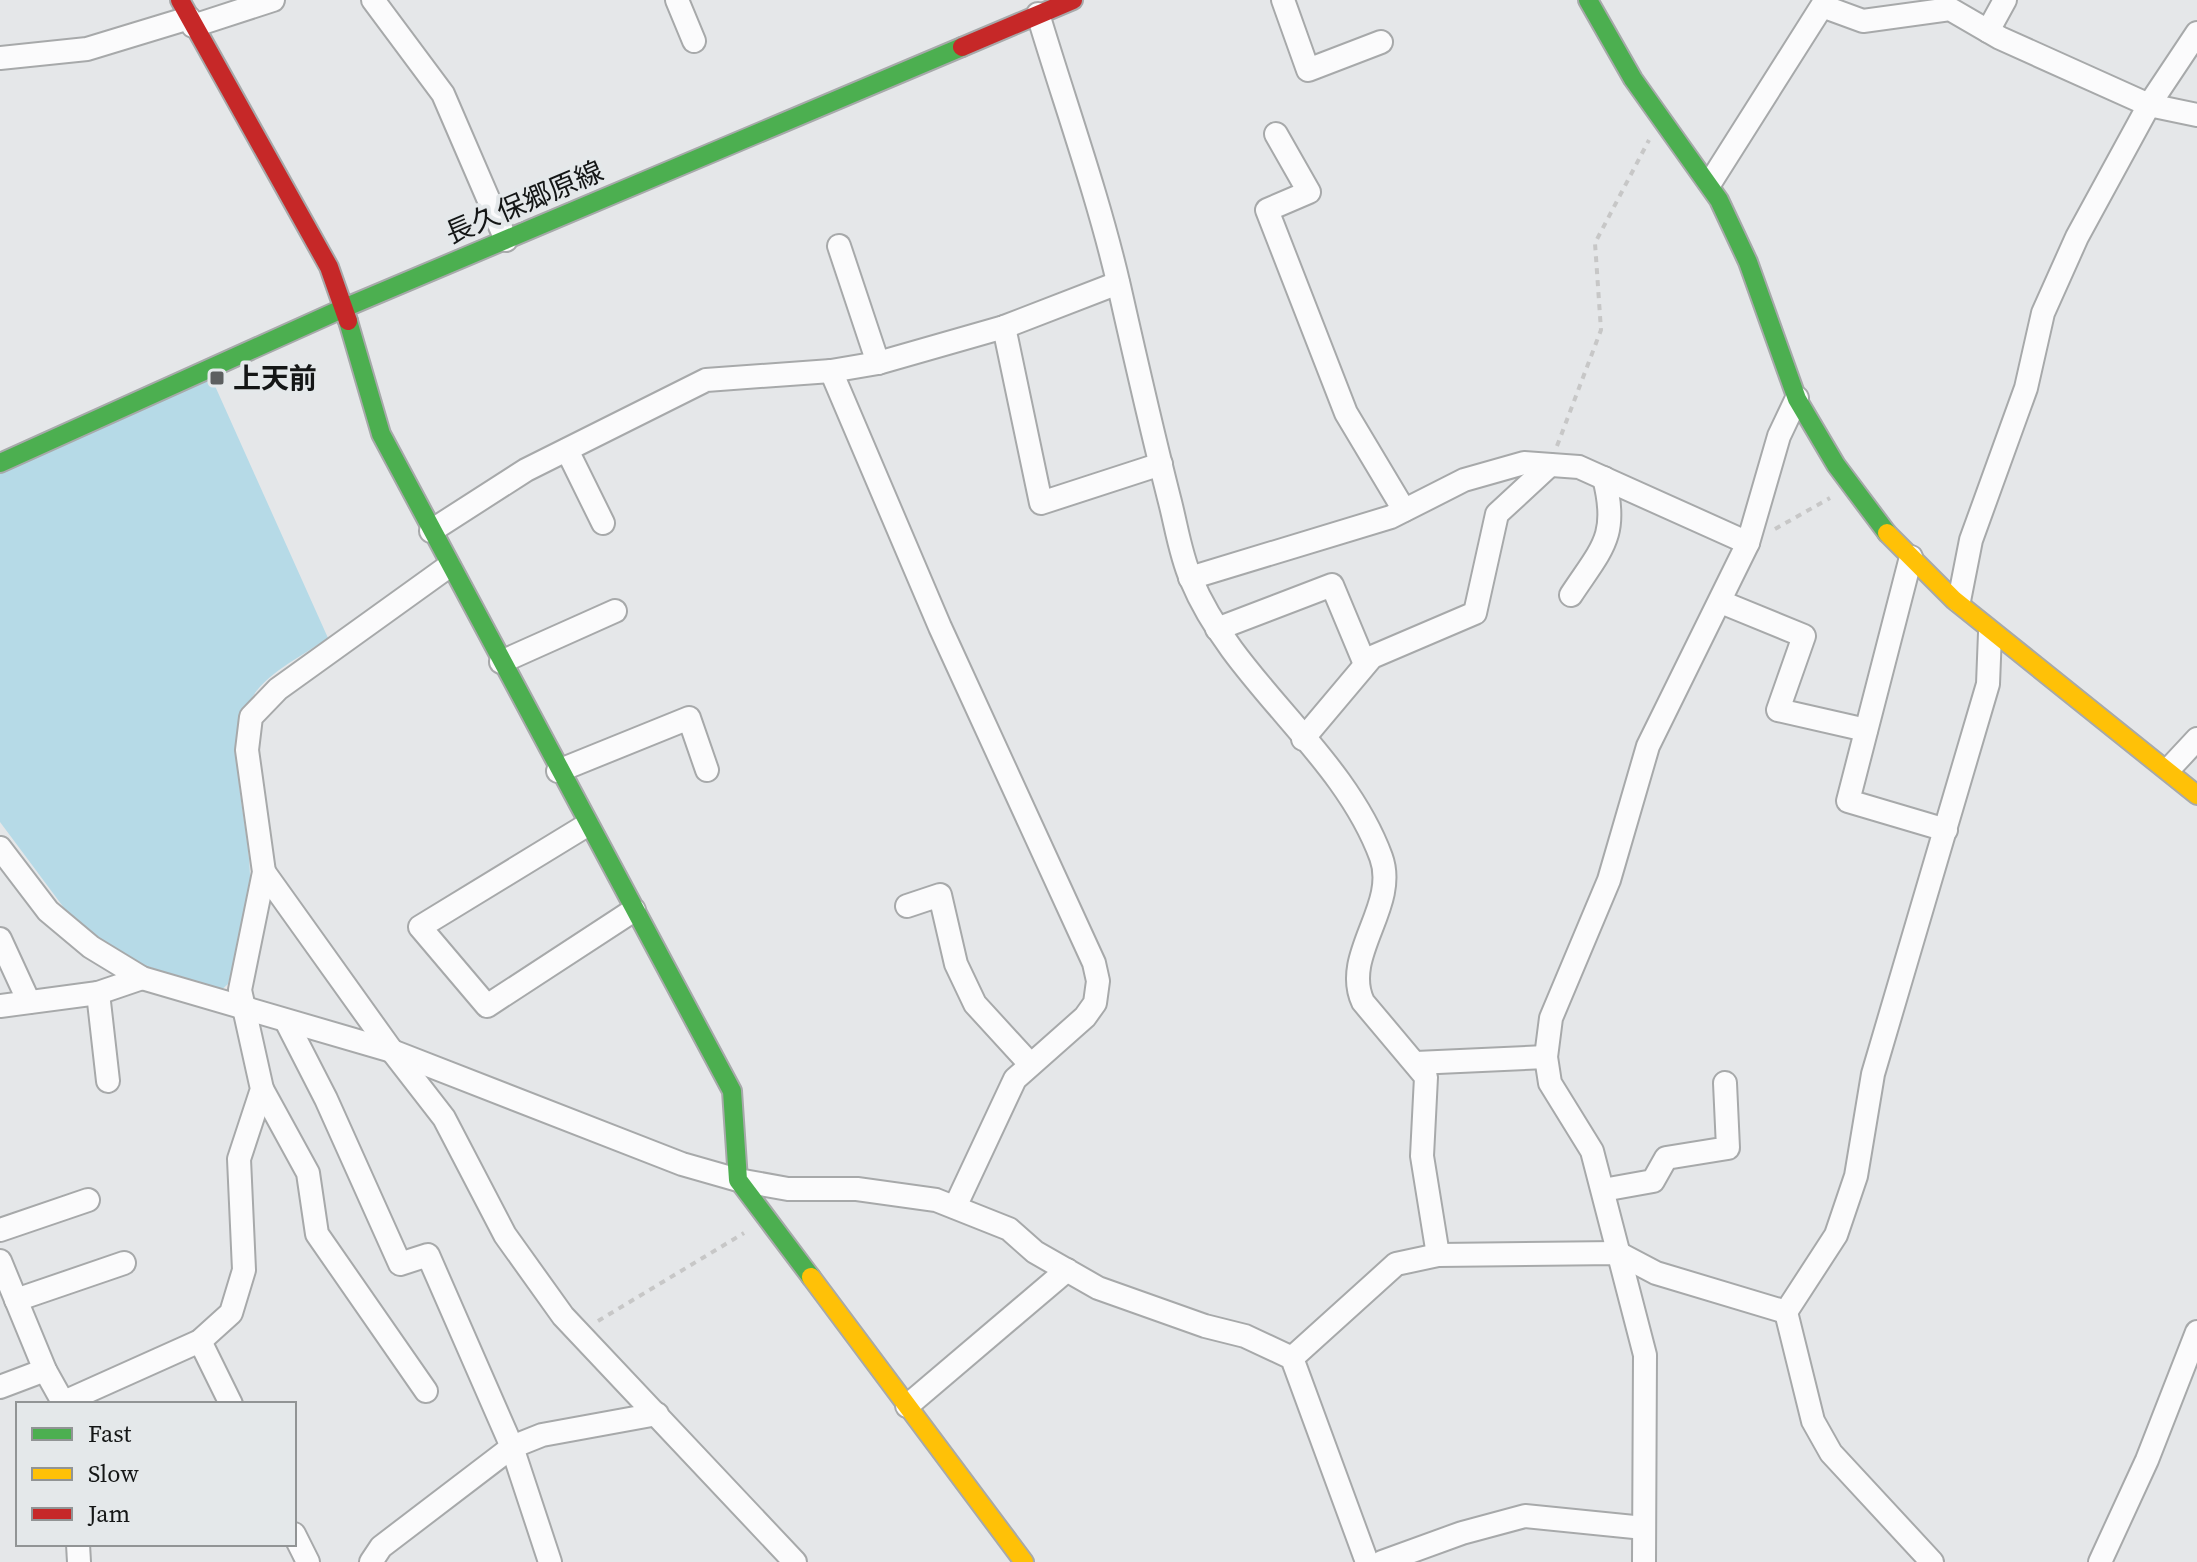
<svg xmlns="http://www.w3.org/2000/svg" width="2197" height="1562" viewBox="0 0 2197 1562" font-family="'Source Serif 4','Noto Sans JP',serif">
  <rect width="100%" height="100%" fill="#e5e7e9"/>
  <!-- green -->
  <path fill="#b6dae7" d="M211 377 328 638C304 655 266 673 251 699 222 752 249 819 250 875 251 912 237 949 228 984L219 992 111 953 76 924 0 822V470Z"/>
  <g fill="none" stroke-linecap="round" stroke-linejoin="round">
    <defs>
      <g id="street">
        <path d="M373 0 443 94 506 240"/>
        <path d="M677 0 694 41"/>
        <path d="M1283 0 1308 70 1381 42"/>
        <path d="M1038 14C1065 104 1098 195 1119 286 1135 357 1151 427 1169 498 1176 524 1180 554 1191 579 1234 683 1342 751 1381 857 1399 906 1341 955 1363 1002L1426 1077 1422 1156 1438 1255"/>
        <path d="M193 26 273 0"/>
        <path d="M1988 31 2005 0"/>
        <path d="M0 58 87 49 189 18"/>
        <path d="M1276 134 1309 192 1267 210 1346 413 1404 510"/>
        <path d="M1710 183 1822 6 1863 21 1950 9 2000 38 2149 105 2197 115"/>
        <path d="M839 246 878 363"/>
        <path d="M1004 327 1041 503 1161 464"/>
        <path d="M831 371 940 627 1094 963 1098 981 1095 1003 1085 1017 1015 1079 955 1207"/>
        <path d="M567 450 603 523"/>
        <path d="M431 531 526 470 706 380 831 371 878 363 1004 327 1118 283"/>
        <path d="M1911 557 1848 801 1946 830"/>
        <path d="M1190 578 1391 517 1464 480 1524 463 1579 467 1748 543"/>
        <path d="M1571 595C1602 548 1619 536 1604 478"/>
        <path d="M1959 601 1971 540 2026 388 2043 313 2077 237 2149 105 2197 33"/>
        <path d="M1721 602 1804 636 1778 710 1866 730"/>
        <path d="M1217 629 1332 585 1365 664"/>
        <path d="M501 662 615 611"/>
        <path d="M1303 739 1372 657 1475 613 1497 514 1550 465"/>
        <path d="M2169 769 2197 739"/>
        <path d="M558 771 689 718 707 770"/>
        <path d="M587 825 420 927 487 1006 634 910"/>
        <path d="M0 848 48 911 91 947 142 978 392 1051 682 1164 738 1180 788 1189H857L936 1200 1009 1229 1035 1252 1098 1288 1205 1326 1245 1336 1292 1358 1367 1562"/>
        <path d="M264 872 392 1051 444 1118 505 1235 563 1316 795 1562"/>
        <path d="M907 906 940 895 956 964 975 1004 1030 1064"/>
        <path d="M0 939 29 1002"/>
        <path d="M98 993 108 1081"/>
        <path d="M0 1006 98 993 142 978"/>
        <path d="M286 1021 326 1099 400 1264 428 1255 512 1447 550 1562"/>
        <path d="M1416 1063 1546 1057"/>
        <path d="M262 1089 308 1173 317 1234 426 1391"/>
        <path d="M1603 1190 1653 1181 1666 1158 1728 1148 1725 1083"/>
        <path d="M0 1230 88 1200"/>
        <path d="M0 1261 45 1370 64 1404"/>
        <path d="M16 1300 124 1263"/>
        <path d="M200 1341 231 1404"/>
        <path d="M1292 1358 1396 1264 1438 1255 1618 1253 1656 1273 1786 1312"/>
        <path d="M0 1387 45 1370"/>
        <path d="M64 1402 200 1341 231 1313 244 1270 239 1159 262 1089 240 990 264 872 247 750 251 717 278 689 449 566"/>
        <path d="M907 1406 1067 1270"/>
        <path d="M294 1534 308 1562"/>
        <path d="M78 1544 79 1562"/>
        <path d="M371 1562 381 1547 512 1447 542 1435 657 1414"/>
        <path d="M1382 1562 1462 1533 1525 1516 1644 1528"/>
        <path d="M1644 1562 1645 1355 1592 1151 1550 1083 1546 1057 1551 1018 1609 880 1648 746 1748 543 1779 436 1797 398"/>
        <path d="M1932 1562 1831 1453 1813 1421 1786 1312 1836 1235 1856 1176 1873 1074 1988 684 1990 633"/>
        <path d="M2100 1562 2147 1460 2197 1332"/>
      </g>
      <g id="fast">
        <path d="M1588 0 1633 79 1719 200 1748 262 1797 399 1836 465 1887 533"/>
        <path d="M348 321 381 434 732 1091 738 1180 811 1277"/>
        <path d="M0 463 344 308 962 47"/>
      </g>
      <g id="slow">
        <path d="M1887 533 1954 600 2197 795"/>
        <path d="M811 1277 1024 1562"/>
      </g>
      <g id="jam">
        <path d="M180 0 329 267 348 321"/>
        <path d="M962 47 1073 0"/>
      </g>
    </defs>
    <!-- street casing -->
    <use href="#street" stroke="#a7a9aa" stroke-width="26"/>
    <!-- fast casing -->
    <use href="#fast" stroke="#a7a9aa" stroke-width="22"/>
    <!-- slow casing -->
    <use href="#slow" stroke="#a7a9aa" stroke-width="22"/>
    <!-- jam casing -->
    <use href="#jam" stroke="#a7a9aa" stroke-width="22"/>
    <!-- path -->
    <g stroke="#c7c7c7" stroke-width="4" stroke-dasharray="6 6" stroke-linecap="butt">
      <path d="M1557 446 1601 330 1595 243 1649 140"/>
      <path d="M1775 529 1830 498"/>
      <path d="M598 1321 744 1233"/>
    </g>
    <!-- street -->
    <use href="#street" stroke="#fbfbfc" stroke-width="22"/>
    <!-- fast -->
    <use href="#fast" stroke="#4caf50" stroke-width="18"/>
    <!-- slow -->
    <use href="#slow" stroke="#ffc107" stroke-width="18"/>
    <!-- jam -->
    <use href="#jam" stroke="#c62828" stroke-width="18"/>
  </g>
  <!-- markers -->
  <rect fill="#5d5f60" stroke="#e4e8ea" stroke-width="3" x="209" y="370" width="16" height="16" rx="4"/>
  <g text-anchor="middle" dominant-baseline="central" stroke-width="8" stroke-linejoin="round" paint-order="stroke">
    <!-- street labels -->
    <g font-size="28" fill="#141616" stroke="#e4e8ea">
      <text transform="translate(524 202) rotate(-23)">長久保郷原線</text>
    </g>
    <!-- poi labels -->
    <g font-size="28" font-weight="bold" fill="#141616" stroke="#e4e8ea" text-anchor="start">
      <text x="233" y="378">上天前</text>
    </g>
  </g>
  <!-- legend -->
  <rect x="16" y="1402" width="280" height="144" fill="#e4e8ea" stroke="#919495" stroke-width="2"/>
  <rect x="32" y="1428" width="40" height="12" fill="#4caf50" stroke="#919495" stroke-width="2"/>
  <text x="88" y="1442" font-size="24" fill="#141616">Fast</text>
  <rect x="32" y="1468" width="40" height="12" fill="#ffc107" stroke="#919495" stroke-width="2"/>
  <text x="88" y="1482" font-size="24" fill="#141616">Slow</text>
  <rect x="32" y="1508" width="40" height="12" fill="#c62828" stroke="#919495" stroke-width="2"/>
  <text x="88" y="1522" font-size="24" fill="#141616">Jam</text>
</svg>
